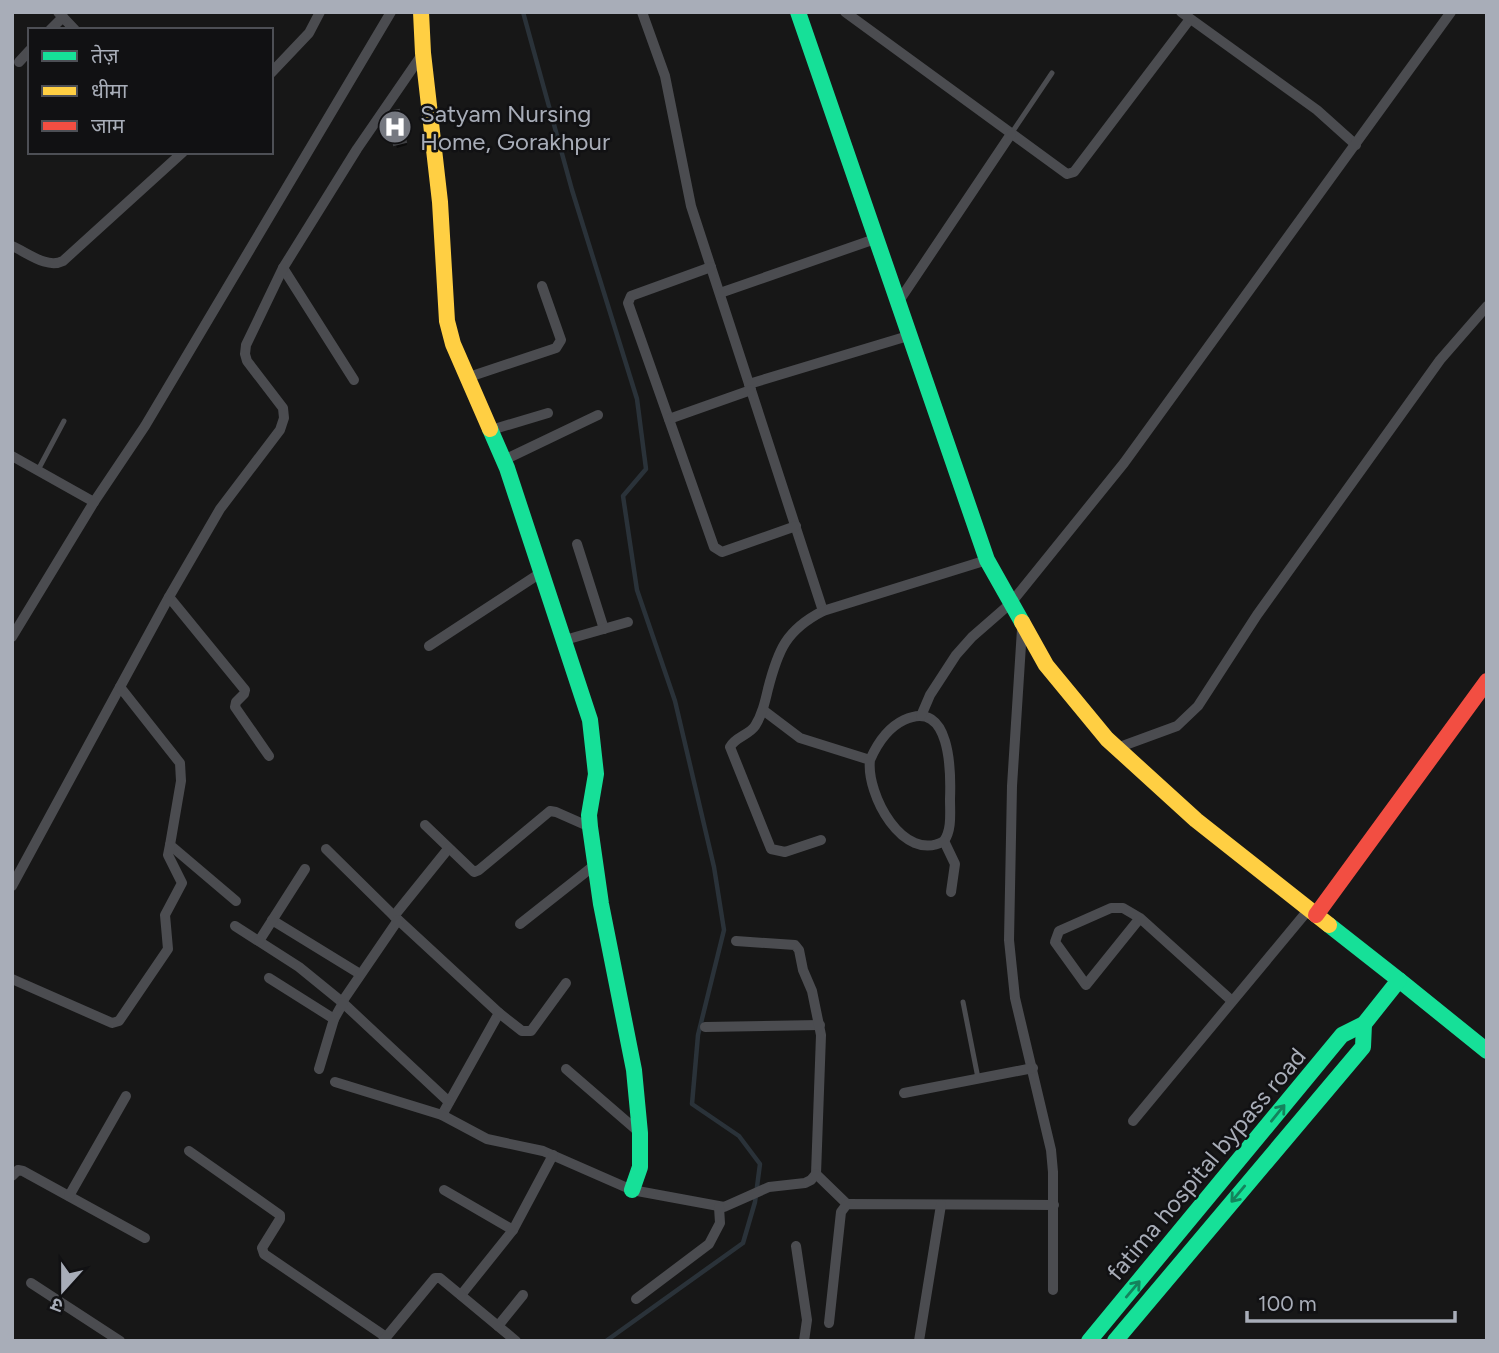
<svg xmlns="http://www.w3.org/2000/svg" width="1499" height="1353" viewBox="0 0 1499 1353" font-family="Figtree,'Noto Sans Devanagari',sans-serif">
  <rect width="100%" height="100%" fill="#171717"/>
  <!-- shadow -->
  <path fill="#0007" d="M400 115 407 145 397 148 395 144Z"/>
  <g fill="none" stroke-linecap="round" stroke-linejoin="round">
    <!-- stream -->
    <path stroke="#2a3239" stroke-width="4.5" d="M523 12 572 190 637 399 646 469 623 496 637 590 675 701 714 867 724 930 698 1035 692 1104 739 1136 760 1164 755 1202 743 1243 606 1341"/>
  </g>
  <!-- building -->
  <path fill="#353536" stroke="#3f4043" stroke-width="2" d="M399 110 406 142 394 145 388 118 393 111Z"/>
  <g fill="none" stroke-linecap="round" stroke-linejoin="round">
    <!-- lane -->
    <g stroke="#4b4c50" stroke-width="5">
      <path d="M1011 134 1052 73"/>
      <path d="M38 470 64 421"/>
      <path d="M963 1002 978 1078"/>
    </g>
    <!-- street -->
    <g stroke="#4b4c50" stroke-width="10">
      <path d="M58 12 75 30"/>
      <path d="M642 12 665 76 691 206 823 611"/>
      <path d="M845 12 1067 174 1074 172 1190 19"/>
      <path d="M1181 12 1317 110 1356 145"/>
      <path d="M50 30 63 17"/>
      <path d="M19 62 30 50"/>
      <path d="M271 73 309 33 320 12"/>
      <path d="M12 246C28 253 47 269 63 261L183 152"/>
      <path d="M711 267 631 296 628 303 714 547 722 552 796 526"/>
      <path d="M283 268 354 380"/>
      <path d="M720 293 875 239"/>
      <path d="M897 304 1011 134"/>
      <path d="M469 377 556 348 561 340 542 286"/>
      <path d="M749 384 908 336"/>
      <path d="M669 419 751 390"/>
      <path d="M491 430 548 413"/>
      <path d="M12 456 94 502"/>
      <path d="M504 460 598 415"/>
      <path d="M577 544 604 629"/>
      <path d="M169 597 245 690 244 694 236 702 235 707 269 756"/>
      <path d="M1022 629 1012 786 1009 940 1015 998 1051 1150 1053 1172V1290"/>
      <path d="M12 637 94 502 145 426 391 12"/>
      <path d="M565 640 628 622"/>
      <path d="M429 646 542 572"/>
      <path d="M763 710 800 738 870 760C866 794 903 864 944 841 952 830 950 813 950 799 951 772 951 698 904 720 887 728 877 744 870 760"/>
      <path d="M921 716 930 695 956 655 972 637 1011 603 1124 463 1451 12"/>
      <path d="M1117 748 1177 726 1198 706 1257 615 1440 360 1487 306"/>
      <path d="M425 825 474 872 479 870 550 811 556 812 590 827"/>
      <path d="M821 840 785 852 771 849 730 747C735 737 749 735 755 726 762 715 765 702 768 689 778 650 786 630 823 611L987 560"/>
      <path d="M944 841 955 864 951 892"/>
      <path d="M326 849 394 916 499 1013 442 1115"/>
      <path d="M12 886 120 687"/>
      <path d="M236 901 170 845 181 781 180 763 120 687 169 597 220 509 280 430 284 418 283 408 247 361 245 354 246 345 283 268 357 149 423 53"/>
      <path d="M394 916 448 849"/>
      <path d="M1140 918 1123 908H1111L1059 931 1055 942 1086 985 1140 918 1232 1001"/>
      <path d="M272 920 360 974"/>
      <path d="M520 924 596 864"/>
      <path d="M235 926 299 967 342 1002 449 1102"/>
      <path d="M259 941 305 869"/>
      <path d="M269 978 334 1019"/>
      <path d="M12 979 112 1023 119 1021 168 949 165 915 182 883 168 855 170 845"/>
      <path d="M342 1002 398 920"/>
      <path d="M499 1013 522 1031H531L566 983"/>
      <path d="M705 1027 820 1025"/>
      <path d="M319 1069 334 1019 343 1003"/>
      <path d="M566 1069 640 1133"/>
      <path d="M335 1082 442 1115 487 1139 543 1151 632 1190 724 1207 769 1187 805 1183 811 1180 816 1174 821 1035 812 991 803 970 799 950 795 945 736 941"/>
      <path d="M904 1093 1033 1068"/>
      <path d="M1133 1121 1309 909"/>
      <path d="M189 1151 280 1215V1219L262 1248 264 1254 386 1337"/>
      <path d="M816 1174 847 1204"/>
      <path d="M12 1176 18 1170 23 1171 145 1238"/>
      <path d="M444 1190 513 1230"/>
      <path d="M69 1196 126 1096"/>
      <path d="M796 1246 807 1320 804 1341"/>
      <path d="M31 1283 120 1341"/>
      <path d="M461 1295 513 1230 553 1155"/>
      <path d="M636 1299 709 1244 720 1223 719 1207"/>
      <path d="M829 1323 841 1212 847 1204 1054 1205"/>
      <path d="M498 1326 523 1295"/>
      <path d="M383 1341 435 1278H440L516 1341"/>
      <path d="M919 1341 941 1205"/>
    </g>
    <!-- fast -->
    <g stroke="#16e098" stroke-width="16">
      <path d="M798 12 987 560 1022 622"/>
      <path d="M490 429 507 468 590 720 596 774 589 815 590 827 601 904 634 1070 640 1133V1167L632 1190"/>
      <path d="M1399 980 1487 1051"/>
      <path d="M1089 1341 1342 1035 1364 1024 1399 980 1329 925"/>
      <path d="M1115 1341 1363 1047 1364 1024"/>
    </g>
    <!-- slow -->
    <g stroke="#ffcf43" stroke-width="16">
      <path d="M421 12 423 53 440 202 447 321 453 344 490 429"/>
      <path d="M1022 622 1046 665 1107 739 1196 820 1329 925"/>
    </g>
    <!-- jam -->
    <path stroke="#f24e42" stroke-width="16" d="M1316 915 1487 681"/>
  </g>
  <!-- one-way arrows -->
  <defs><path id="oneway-shaft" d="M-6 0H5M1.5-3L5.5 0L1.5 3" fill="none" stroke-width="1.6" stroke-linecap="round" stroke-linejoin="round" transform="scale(1.75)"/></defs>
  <g stroke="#14835c">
    <use href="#oneway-shaft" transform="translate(1278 1113) rotate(-51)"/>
    <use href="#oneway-shaft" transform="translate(1238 1194) rotate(130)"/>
    <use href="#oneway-shaft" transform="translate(1133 1289) rotate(-50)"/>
  </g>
  <!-- icons -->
  <defs>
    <symbol id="hospital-disc" viewBox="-11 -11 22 22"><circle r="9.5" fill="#757880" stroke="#111113"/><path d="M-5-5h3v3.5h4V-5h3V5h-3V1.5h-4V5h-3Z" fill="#fff"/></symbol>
  </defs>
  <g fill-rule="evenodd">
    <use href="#hospital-disc" x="376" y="108" width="38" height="38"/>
  </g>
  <g text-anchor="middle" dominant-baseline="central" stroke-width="5" stroke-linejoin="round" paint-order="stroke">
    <!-- poi labels -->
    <g font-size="24" fill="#a8adb8" stroke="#111113" text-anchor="start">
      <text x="420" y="113">Satyam Nursing<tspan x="420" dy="28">Home, Gorakhpur</tspan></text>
    </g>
    <!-- street labels -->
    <g font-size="24" fill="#a8adb8" stroke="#111113">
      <text transform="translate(1206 1164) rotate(-50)">fatima hospital bypass road</text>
    </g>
  </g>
  <!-- border -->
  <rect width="1499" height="1353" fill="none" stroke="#a8adb8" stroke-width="28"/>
  <!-- legend -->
  <rect x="28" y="28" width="245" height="126" fill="#111113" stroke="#4d4f55" stroke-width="2"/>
  <rect x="42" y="51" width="35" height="10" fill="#16e098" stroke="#4d4f55" stroke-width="2"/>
  <text x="91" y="63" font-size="21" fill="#a8adb8">तेज़</text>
  <rect x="42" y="86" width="35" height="10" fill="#ffcf43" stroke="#4d4f55" stroke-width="2"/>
  <text x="91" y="98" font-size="21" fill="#a8adb8">धीमा</text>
  <rect x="42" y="121" width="35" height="10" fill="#f24e42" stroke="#4d4f55" stroke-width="2"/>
  <text x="91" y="133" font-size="21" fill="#a8adb8">जाम</text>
  <!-- north arrow -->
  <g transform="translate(63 1290) rotate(201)" stroke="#111113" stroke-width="5" paint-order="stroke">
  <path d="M0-5L12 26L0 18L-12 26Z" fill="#a8adb8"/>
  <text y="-10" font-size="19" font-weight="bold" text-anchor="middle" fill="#a8adb8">उ</text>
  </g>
  <!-- scale -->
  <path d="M1247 1311v10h208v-10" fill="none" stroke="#a8adb8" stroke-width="3.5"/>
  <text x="1258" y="1311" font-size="21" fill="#a8adb8" stroke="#111113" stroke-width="5" paint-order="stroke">100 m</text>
</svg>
